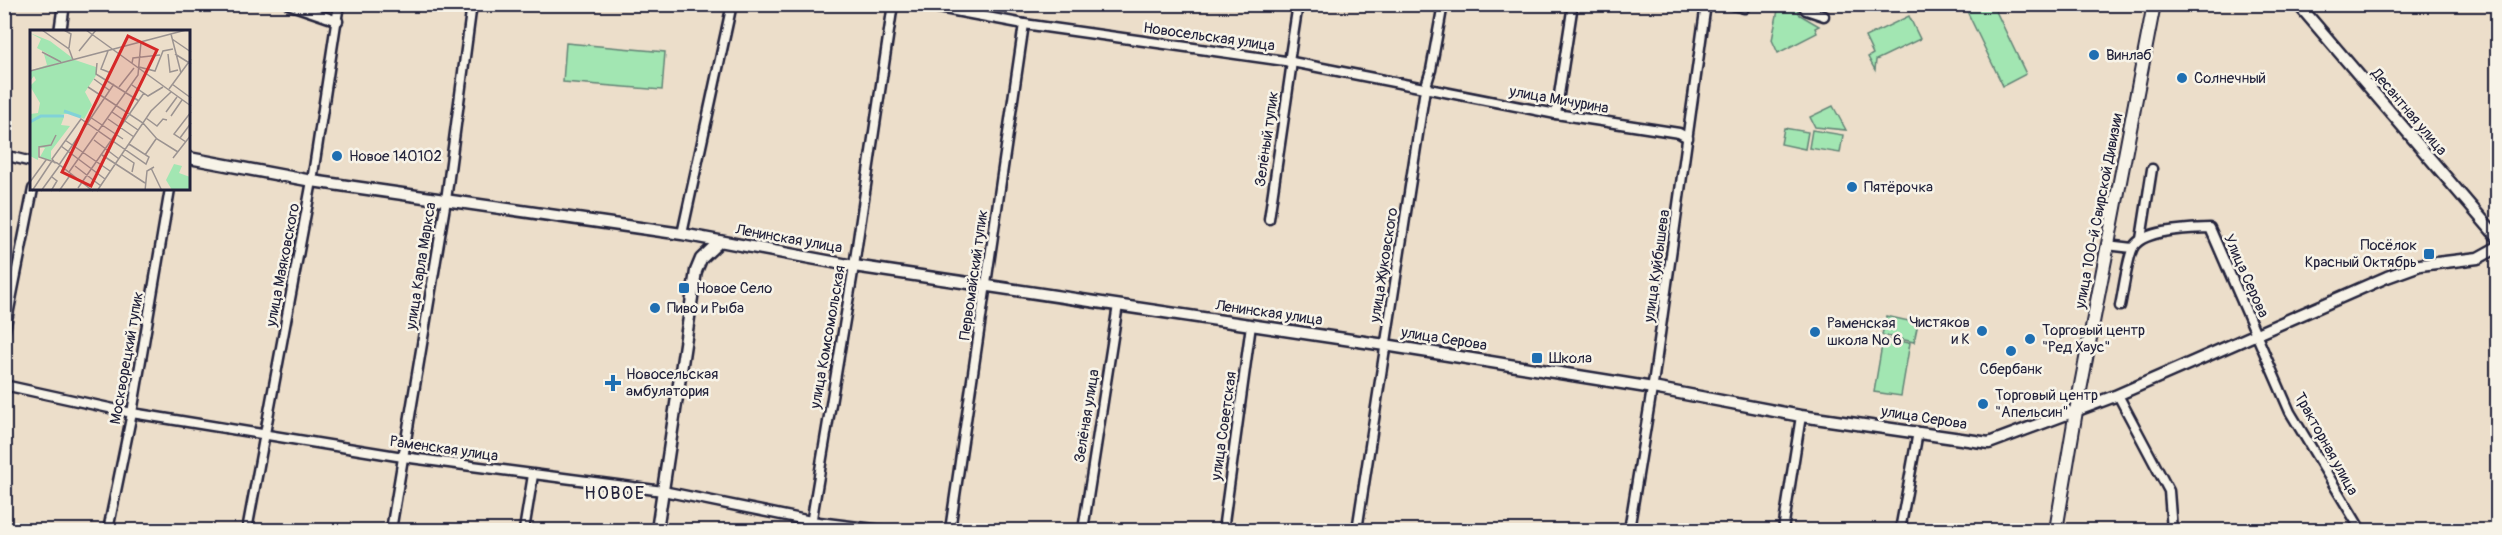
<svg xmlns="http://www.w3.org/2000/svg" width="2502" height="535" viewBox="0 0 2502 535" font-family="Pangolin,sans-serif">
  <rect width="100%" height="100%" fill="#ecdeca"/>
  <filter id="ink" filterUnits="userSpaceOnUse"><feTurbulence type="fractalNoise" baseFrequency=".0167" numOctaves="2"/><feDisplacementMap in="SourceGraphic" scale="12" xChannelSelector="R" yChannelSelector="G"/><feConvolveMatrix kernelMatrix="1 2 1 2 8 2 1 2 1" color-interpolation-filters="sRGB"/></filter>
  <g filter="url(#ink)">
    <!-- green -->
    <g fill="#a2e6b2" stroke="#628476" stroke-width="1.5">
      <path d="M1779 5H1795L1800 15 1819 26 1815 28 1817 33 1778 53 1772 40Z"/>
      <path d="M1964 5H1993L2026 74 2003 86Z"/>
      <path d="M1909 16 1920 39 1876 60 1875 70 1868 57 1873 54 1865 37Z"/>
      <path d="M566 43 665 52 662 90 563 82Z"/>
      <path d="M1833 106 1846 130 1815 127 1810 117Z"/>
      <path d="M1784 128 1808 132 1805 149 1781 144Z"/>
      <path d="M1812 130 1843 135 1840 153 1809 148Z"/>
      <path d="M1886 316 1918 323 1914 342 1882 335Z"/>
      <path d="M1883 339 1910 343 1901 396 1874 392Z"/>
    </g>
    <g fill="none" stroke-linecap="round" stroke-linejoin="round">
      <defs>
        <g id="minor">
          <path d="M288 4 338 21"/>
          <path d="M918 4 1024 24 1292 62 1556 114 1679 133 1688 138"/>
          <path d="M1729 4 1744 8"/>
          <path d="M1802 4 1806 10 1824 16"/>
          <path d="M1289 62 1298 4"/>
          <path d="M1556 114 1573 4"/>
          <path d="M4 155 32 162"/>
          <path d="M1269 219 1292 62"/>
          <path d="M682 234 732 4"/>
          <path d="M2141 239 2152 169"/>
          <path d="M2107 245 2132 248"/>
          <path d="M2120 306C2123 293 2128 254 2134 246 2146 229 2191 229 2210 228L2290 412 2361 530"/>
          <path d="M4 335 33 189"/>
          <path d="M4 385 132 413 403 457 663 491 811 521 882 530"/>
          <path d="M2118 395 2169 491 2172 530"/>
          <path d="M108 530 132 413 170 189"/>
          <path d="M247 530 312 181 339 4"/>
          <path d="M391 530 446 200 472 4"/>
          <path d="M524 530 533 475"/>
          <path d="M810 530 854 266 893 4"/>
          <path d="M950 530 1024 24"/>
          <path d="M1083 530 1118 305"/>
          <path d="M1223 530 1251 325"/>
          <path d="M1357 530 1425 89 1431 70 1443 4"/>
          <path d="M1629 530 1654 377 1706 4"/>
          <path d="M1783 530 1801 416"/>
          <path d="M1900 530 1918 432"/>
        </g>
        <g id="tertiary">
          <path d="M2298 4 2498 238"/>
          <path d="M60 32 64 4"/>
          <path d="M189 158 312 181 682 234 854 266 1385 345 1653 388 1801 416 1989 443 2115 396 2387 277 2420 265 2478 258 2498 247"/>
          <path d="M657 530 696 271 701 259 719 242"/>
        </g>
        <path id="primary" d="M2056 530 2076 411 2154 4"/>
      </defs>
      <!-- minor casing -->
      <use href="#minor" stroke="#22223b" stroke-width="13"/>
      <!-- tertiary casing -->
      <use href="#tertiary" stroke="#22223b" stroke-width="15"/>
      <!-- primary casing -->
      <use href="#primary" stroke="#22223b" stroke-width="16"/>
      <!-- minor -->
      <use href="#minor" stroke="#f7f3e8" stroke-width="8"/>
      <!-- tertiary -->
      <use href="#tertiary" stroke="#f7f3e8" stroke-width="10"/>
      <!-- primary -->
      <use href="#primary" stroke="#f7f3e8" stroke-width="12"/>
    </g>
  </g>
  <!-- markers -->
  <g fill="#1f6fb2" stroke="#f7f3e8" stroke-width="2">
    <circle cx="2094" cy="55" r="6"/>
    <circle cx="2182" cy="78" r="6"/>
    <circle cx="337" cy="156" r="6"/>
    <circle cx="1852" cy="187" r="6"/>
    <rect x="2423" y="248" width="12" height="12" rx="3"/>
    <rect x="678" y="282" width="12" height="12" rx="3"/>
    <circle cx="655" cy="308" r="6"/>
    <circle cx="1982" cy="331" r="6"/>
    <circle cx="1815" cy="332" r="6"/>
    <circle cx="2030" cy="339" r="6"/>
    <circle cx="2011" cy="351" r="6"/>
    <rect x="1531" y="352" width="12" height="12" rx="3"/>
    <path d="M610 374h6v6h6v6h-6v6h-6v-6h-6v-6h6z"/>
    <circle cx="1983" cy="404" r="6"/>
  </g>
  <g text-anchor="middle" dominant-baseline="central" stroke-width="5" stroke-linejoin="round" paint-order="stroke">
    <!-- street labels -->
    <g font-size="15" fill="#22223b" stroke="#f7f3e8">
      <text transform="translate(1209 37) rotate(8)">Новосельская улица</text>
      <text transform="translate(1559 100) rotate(10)">улица Мичурина</text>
      <text transform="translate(2409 112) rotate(50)">Десантная улица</text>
      <text transform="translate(1267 139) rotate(-82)">Зелёный тупик</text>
      <text transform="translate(2099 211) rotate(-79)">улица 100-й Свирской Дивизии</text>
      <text transform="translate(789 239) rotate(10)">Ленинская улица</text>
      <text transform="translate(283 265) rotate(-79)">улица Маяковского</text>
      <text transform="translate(1384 265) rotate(-81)">улица Жуковского</text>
      <text transform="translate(421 266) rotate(-81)">улица Карла Маркса</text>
      <text transform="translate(1657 266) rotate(-82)">улица Куйбышева</text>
      <text transform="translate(974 275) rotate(-82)">Первомайский тупик</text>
      <text transform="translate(2246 276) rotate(66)">Улица Серова</text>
      <text transform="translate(1269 313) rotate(8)">Ленинская улица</text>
      <text transform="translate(828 337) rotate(-80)">улица Комсомольская</text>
      <text transform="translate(1444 339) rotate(9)">улица Серова</text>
      <text transform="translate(127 358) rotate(-80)">Москворецкий тупик</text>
      <text transform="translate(1087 416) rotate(-81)">Зелёная улица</text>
      <text transform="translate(1924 418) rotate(9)">улица Серова</text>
      <text transform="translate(1224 426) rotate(-82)">улица Советская</text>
      <text transform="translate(2326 444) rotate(61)">Тракторная улица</text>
      <text transform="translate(444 449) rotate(8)">Раменская улица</text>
    </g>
    <!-- poi labels -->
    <g font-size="15" fill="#22223b" stroke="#f7f3e8" text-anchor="start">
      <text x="2106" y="55">Винлаб</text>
      <text x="2194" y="78">Солнечный</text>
      <text x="349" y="156">Новое 140102</text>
      <text x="1864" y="187">Пятёрочка</text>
      <text x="2417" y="245" text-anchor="end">Посёлок<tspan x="2417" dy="17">Красный Октябрь</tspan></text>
      <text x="696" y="288">Новое Село</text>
      <text x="667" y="308">Пиво и Рыба</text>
      <text x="1970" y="322" text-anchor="end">Чистяков<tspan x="1970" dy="17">и К</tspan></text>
      <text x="1827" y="323">Раменская<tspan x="1827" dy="17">школа № 6</tspan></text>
      <text x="2042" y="330">Торговый центр<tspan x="2042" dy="17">"Ред Хаус"</tspan></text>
      <text x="1549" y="358">Школа</text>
      <text x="2011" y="369" text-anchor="middle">Сбербанк</text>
      <text x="626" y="374">Новосельская<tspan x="626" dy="17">амбулатория</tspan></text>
      <text x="1995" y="395">Торговый центр<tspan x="1995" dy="17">"Апельсин"</tspan></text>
    </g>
    <!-- quarter labels -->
    <g font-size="18" letter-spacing="1.5" fill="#22223b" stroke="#f7f3e8">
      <text x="615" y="493">НОВОЕ</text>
    </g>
  </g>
  <!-- overview -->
  <g transform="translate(30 30)">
    <rect width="160" height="160" fill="#ecdeca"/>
    <path d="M0 3 20 11 45 30 66 37 67 44 55 62 62 75 54 89 41 83 24 86 34 87 31 95 40 96 21 121V131L10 127 15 118 8 117V130L0 126V84L8 83 10 73 0 56 6 50 4 46 0 51V41L17 35 14 24 20 25 7 18 11 9ZM144 134 152 136 149 143 160 147V160H142L136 150Z" fill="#a2e6b2"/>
    <path fill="none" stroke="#81d2d7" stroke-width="3" d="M34 81 51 87M0 92 11 86H34"/>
    <path fill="none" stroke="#9b9391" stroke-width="1.5" d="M12 0 39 19 43 30M34 0 41 4 39 18M56 0 161 76M141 4 151 43M142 9 161 22M49 21 66 0M78 21 71 39 81 43M12 22 31 32M138 24 140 42 148 40M145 24 161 34M67 33 66 44 109 71M102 33 103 28 130 25M109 37 125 41 133 21 143 19M0 41 156 0M64 49 79 60M142 54 161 68M102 55 118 66 133 57M58 57 113 93 127 109 148 122M89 57 104 38M139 59 161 29M82 82 108 100M136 82 147 67M141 86 152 70M60 87 93 109M116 88 127 96 133 89 137 90M78 89 104 107M26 105 21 115 9 117V127L27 133 63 161M150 108 161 93M35 110 80 141M64 110 89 129M156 112 144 104 161 82M31 116 75 149M72 125 115 153M92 125 104 133 102 142M115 125 126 109M143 128 161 105M25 133 22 129 51 89 116 134 119 127 99 114M29 135 84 54M45 136 71 156M121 138 132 161M39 142 108 45 111 12M0 152 16 130M48 158 114 63M2 161 22 131M11 161 30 135M21 161 27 151 22 147M29 161 41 144M67 161 121 81 141 62M115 161 117 141 124 137"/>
    <path fill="#d62828" fill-opacity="0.15" stroke="#d62828" stroke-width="3" d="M98 6 127 20 61 156 32 142Z"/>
    <rect width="160" height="160" fill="none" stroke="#22223b" stroke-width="3"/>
  </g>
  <!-- margin -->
  <rect width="2502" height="535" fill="none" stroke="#f7f3e8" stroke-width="24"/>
  <rect x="12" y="12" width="2478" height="511" fill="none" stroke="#22223b" stroke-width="2" filter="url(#ink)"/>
</svg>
